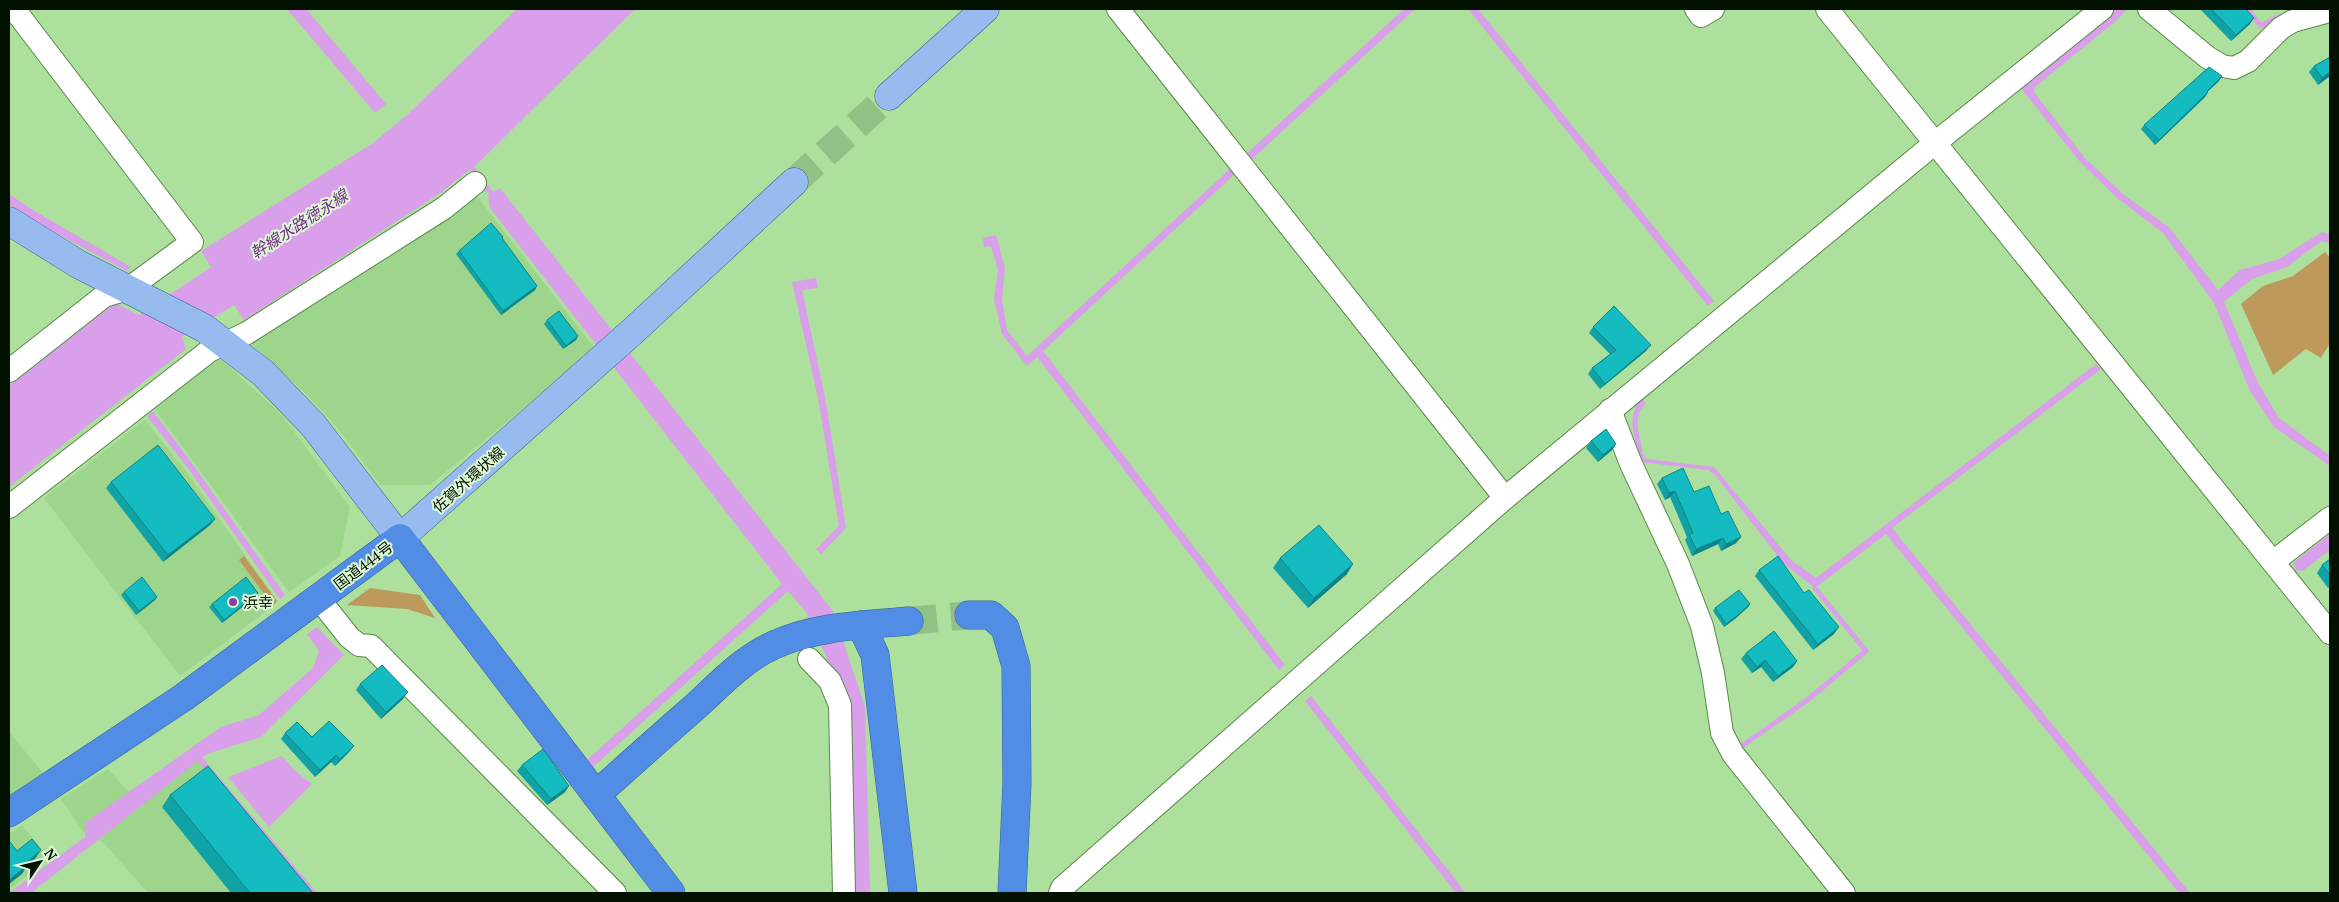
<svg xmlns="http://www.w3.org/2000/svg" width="2339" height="902" viewBox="0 0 2339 902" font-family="'PT Serif','Noto Sans JP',serif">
  <rect width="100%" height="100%" fill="#ace09c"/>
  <!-- built -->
  <g fill="#9dd58c">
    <path d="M473 191 595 349 430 485H381L331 420 305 393 248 341Z"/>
    <path d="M217 356 281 414 350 507 340 556 289 592 152 405Z"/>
    <path d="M145 420 188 474 277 601 273 606 180 676 44 498Z"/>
    <path d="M9 732 43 773 9 796Z"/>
    <path d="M196 754 313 893H148L104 843 83 831 61 799 108 769 135 799Z"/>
    <path d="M22 825 49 858 9 889V834Z"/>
  </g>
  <!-- green -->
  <g fill="#be995c">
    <path d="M2325 252 2330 258V343L2321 358 2306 349 2273 375 2241 304 2263 286 2293 276Z"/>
    <path d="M244 556 277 601 273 606 239 560Z"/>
    <path d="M370 588 420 595 435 618 407 609 347 605Z"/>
  </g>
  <!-- water -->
  <g fill="#d99fea">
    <path d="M287 9H306L386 104 375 113Z"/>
    <path d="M517 9H635L477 164 442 192 244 320 234 305 182 337 186 349 9 487V386L115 303 139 315 211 267 201 251 373 143 408 114Z"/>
    <path d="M1404 9H1415L1250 161 1245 155Z"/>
    <path d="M1468 9H1478L1714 301 1708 306Z"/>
    <path d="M2116 9H2127L2116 21 2035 87 2034 92 2084 157 2124 195 2169 227 2218 290 2240 270 2279 259 2322 232 2330 234V243L2321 241 2287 267 2252 279 2224 302 2258 383 2279 418 2330 456V466L2274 427 2250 391 2214 303 2163 233 2116 197 2081 163 2020 87Z"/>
    <path d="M1232 167 1236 173 1043 351 1285 665 1279 670 1037 357 1027 366 1002 334 994 299 998 270 991 246 984 247 983 238 996 235 1005 268 1002 299 1007 330 1027 356Z"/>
    <path d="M500 188 833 611 865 707 870 893H854L830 665 806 612 788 591 593 767 587 760 782 584 490 208 488 195Z"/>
    <path d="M9 194 31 209 131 267 127 271 33 221 9 204Z"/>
    <path d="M816 278 818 288 802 290 826 402 846 528 821 554 816 549 839 526 818 398 792 282Z"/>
    <path d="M2096 364 2101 369 1892 528 2190 893H2179L1886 534 1815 588 1783 563 1715 475 1708 470 1641 462C1636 440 1624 416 1642 399L1646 403C1631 418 1640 435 1643 454L1647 459 1714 467 1791 560 1816 578Z"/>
    <path d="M153 411 194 466 285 595 280 599 190 471 147 416Z"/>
    <path d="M2330 534V550L2304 570 2296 571 2293 563Z"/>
    <path d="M317 627 344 655 261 737 210 753 202 757 317 893H309L198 761 31 893H9L85 837 86 822 221 727 259 715 313 668 319 651 307 634Z"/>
    <path d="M1311 696 1466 893H1456L1305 701Z"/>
    <path d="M282 756 294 770 312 784 269 827 228 777Z"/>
  </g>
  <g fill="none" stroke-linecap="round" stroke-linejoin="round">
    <!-- stream -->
    <g stroke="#d99fea" stroke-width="5">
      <path d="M2247 9 2261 26 2279 16"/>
      <path d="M468 163 495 198"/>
      <path d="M1739 748 1806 701 1866 651 1815 588"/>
    </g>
    <!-- major-tunnel -->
    <path stroke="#92c185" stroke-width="28" stroke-dasharray="28 14" stroke-linecap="butt" d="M794 182 889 96"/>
    <!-- highway-tunnel -->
    <path stroke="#92c185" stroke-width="28" stroke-dasharray="28 14" stroke-linecap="butt" d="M909 621 969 615"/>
    <defs>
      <g id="minor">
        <path d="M1118 9 1505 498"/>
        <path d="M1696 9 1701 16 1713 9"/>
        <path d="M1827 9 2330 633"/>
        <path d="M2149 9 2207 57 2222 66 2234 68 2248 61 2281 28 2293 21 2330 11"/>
        <path d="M9 371 104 296 128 289 192 242 14 9"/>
        <path d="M1610 410 1631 464 1678 564 1702 626 1713 673 1722 733 1733 754 1844 893"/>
        <path d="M9 507 209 351 247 333 444 208 475 183"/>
        <path d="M2273 562 2330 518"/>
        <path d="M319 599 349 637 359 645 371 646 615 893"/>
        <path d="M809 659 830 681 840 705 844 893"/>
        <path d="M1060 893 1062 888 1505 498 1935 143 2102 9"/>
      </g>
      <g id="major">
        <path d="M889 96 985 9"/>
        <path d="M9 221 78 264 204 328 263 373 313 425 400 538 633 331 794 182"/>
      </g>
      <g id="highway">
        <path d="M969 615H991L1005 628 1016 666 1017 783 1012 893"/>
        <path d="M861 625 875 655 903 893"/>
        <path d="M596 795C629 765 662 736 696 706 719 685 744 658 774 645 816 626 864 625 909 621"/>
        <path d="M9 813 184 697 400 538 671 893"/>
      </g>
    </defs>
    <!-- minor casing -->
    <use href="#minor" stroke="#588849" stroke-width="24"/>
    <!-- major casing -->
    <use href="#major" stroke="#356195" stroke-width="29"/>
    <!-- highway casing -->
    <use href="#highway" stroke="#356195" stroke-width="29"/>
    <!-- minor -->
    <use href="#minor" stroke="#fff" stroke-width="22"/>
    <!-- major -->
    <use href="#major" stroke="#97baef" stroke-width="28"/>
    <!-- highway -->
    <use href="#highway" stroke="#518ce5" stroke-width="28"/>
  </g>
  <!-- wall -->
  <g fill="#11a2a6">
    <path d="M2200 9H2246L2250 24 2231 41Z"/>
    <path d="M2330 57V76L2318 85 2309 72 2314 66Z"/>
    <path d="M2219 81 2207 92H2208L2205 97 2155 145 2141 129 2144 125Z"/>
    <path d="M502 239 537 286 535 290 501 315 456 254 459 251Z"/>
    <path d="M547 320 578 336 576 340 563 349 544 324Z"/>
    <path d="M1593 327 1646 351 1600 389 1588 374 1592 368 1610 354 1589 333Z"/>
    <path d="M1591 441 1616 444 1612 450 1598 462 1586 448Z"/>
    <path d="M1662 478 1694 492 1721 514 1741 537 1736 543 1721 551 1718 544 1692 556 1685 540 1687 537 1670 497 1665 500 1657 484Z"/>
    <path d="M111 482 215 519 210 525 163 562 106 488Z"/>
    <path d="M1280 558 1347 574 1308 608 1273 568Z"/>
    <path d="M2330 559V586L2328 588 2317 573 2322 565Z"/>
    <path d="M1759 570 1804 593 1834 634 1813 650 1755 576Z"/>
    <path d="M124 592 157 597 155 600 136 615 121 595Z"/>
    <path d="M258 593 256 596 222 623 209 607 212 604Z"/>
    <path d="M1750 604 1748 607 1736 618 1724 627 1713 611 1715 608Z"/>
    <path d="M1746 653 1797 661 1793 667 1773 682 1761 667 1752 673 1741 659Z"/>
    <path d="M360 684 403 699 381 719 356 690Z"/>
    <path d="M285 733 312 737 354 746 349 752 335 766 331 762 315 777 281 739Z"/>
    <path d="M522 765 565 792 547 805 517 771Z"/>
    <path d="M170 795 313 893H231L162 807Z"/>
  </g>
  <!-- shaded-wall -->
  <g fill="#0e8487">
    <path d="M2254 18 2250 24 2231 41 2236 35Z"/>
    <path d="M2330 72V76L2318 85 2322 78Z"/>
    <path d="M2222 76 2219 81 2203 96 2207 91Z"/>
    <path d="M2208 92 2205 97 2155 145 2159 140Z"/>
    <path d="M537 286 535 290 501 315 503 311Z"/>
    <path d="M578 336 576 340 563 349 566 346Z"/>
    <path d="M1651 345 1646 351 1600 389 1605 384Z"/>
    <path d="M1616 444 1612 450 1598 462 1603 455Z"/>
    <path d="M1675 491 1670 497 1665 500 1669 493Z"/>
    <path d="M215 519 210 525 163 562 168 555Z"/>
    <path d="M1741 537 1736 543 1721 551 1726 544Z"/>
    <path d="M1723 538 1718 544 1692 556 1696 549Z"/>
    <path d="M1353 564 1347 574 1308 608 1314 598Z"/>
    <path d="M258 593 256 596 222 623 224 620Z"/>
    <path d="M157 597 155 600 136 615 139 611Z"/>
    <path d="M1750 604 1748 607 1736 618 1724 627 1726 624Z"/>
    <path d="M1839 627 1834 634 1813 650 1818 644Z"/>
    <path d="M1765 660 1761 667 1752 673 1757 667Z"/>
    <path d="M1797 661 1793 667 1773 682 1778 676Z"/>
    <path d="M408 692 403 699 381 719 386 712Z"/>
    <path d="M354 746 349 752 335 766 340 759Z"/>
    <path d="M336 755 331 762 315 777 320 770Z"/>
    <path d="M569 786 565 792 547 805 551 799Z"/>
    <path d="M41 850 35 859 23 869 28 865 22 874 9 884V880L26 863Z"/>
  </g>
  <!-- building -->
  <g fill="#14bcc1" stroke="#0e8487">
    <path d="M2211 9H2246L2254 18 2236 35Z"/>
    <path d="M2330 57V72L2322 78 2314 66Z"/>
    <path d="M2209 67 2222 76 2207 91 2208 92 2159 140 2144 125Z"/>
    <path d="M491 223 503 237 502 238 537 286 503 311 459 251Z"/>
    <path d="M1614 306 1651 345 1605 384 1592 368 1616 350 1593 327Z"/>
    <path d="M559 311 578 336 566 346 547 320Z"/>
    <path d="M1606 429 1616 444 1603 455 1591 441Z"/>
    <path d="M158 445 215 519 168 555 111 482Z"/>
    <path d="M1683 468 1694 492 1709 486 1721 514 1728 511 1741 537 1726 544 1723 538 1696 549 1689 534 1693 533 1675 491 1669 493 1662 478Z"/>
    <path d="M1319 525 1353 564 1314 598 1280 558Z"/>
    <path d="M1778 556 1804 593 1809 590 1839 627 1818 644 1759 570Z"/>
    <path d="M2330 559V575L2322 565Z"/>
    <path d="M142 577 157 597 139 611 124 592Z"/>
    <path d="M246 577 258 593 224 620 212 604Z"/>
    <path d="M1739 590 1750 604 1738 615 1726 624 1715 608Z"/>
    <path d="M1774 631 1797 661 1778 676 1765 660 1757 667 1746 653Z"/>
    <path d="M382 665 408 692 386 712 360 684Z"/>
    <path d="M329 721 354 746 340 759 336 755 320 770 285 733 297 722 312 737Z"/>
    <path d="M543 749 569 786 551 799 522 765Z"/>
    <path d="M208 766 313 893H250L170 795Z"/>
    <path d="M32 839 41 850 26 863 28 865 9 880V843L10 842 17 851Z"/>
  </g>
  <!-- markers -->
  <circle fill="#913ba8" stroke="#dff9d7" stroke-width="2" cx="233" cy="602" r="5"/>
  <g text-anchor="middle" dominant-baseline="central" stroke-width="4" stroke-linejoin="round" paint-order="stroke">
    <!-- street labels -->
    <g font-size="15" fill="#021100" stroke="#dff9d7">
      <text transform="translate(468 479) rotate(-42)">佐賀外環状線</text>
      <text transform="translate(363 565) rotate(-37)">国道444号</text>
    </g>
    <!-- poi labels -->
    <g font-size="15" fill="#021100" stroke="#dff9d7" text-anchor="start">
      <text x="243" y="602">浜幸</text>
    </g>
    <!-- water labels -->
    <g font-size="16" font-style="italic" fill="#712c84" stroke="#dff9d7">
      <text transform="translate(299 224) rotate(-33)">幹線水路徳永線</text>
    </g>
  </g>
  <!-- border -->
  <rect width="2339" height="902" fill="none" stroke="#021100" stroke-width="20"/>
  <!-- north arrow -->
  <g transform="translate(40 862) rotate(55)" stroke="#dff9d7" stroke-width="4" paint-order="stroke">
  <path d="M0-4L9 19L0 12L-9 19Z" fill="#021100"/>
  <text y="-8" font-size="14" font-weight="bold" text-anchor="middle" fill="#021100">N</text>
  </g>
</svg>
